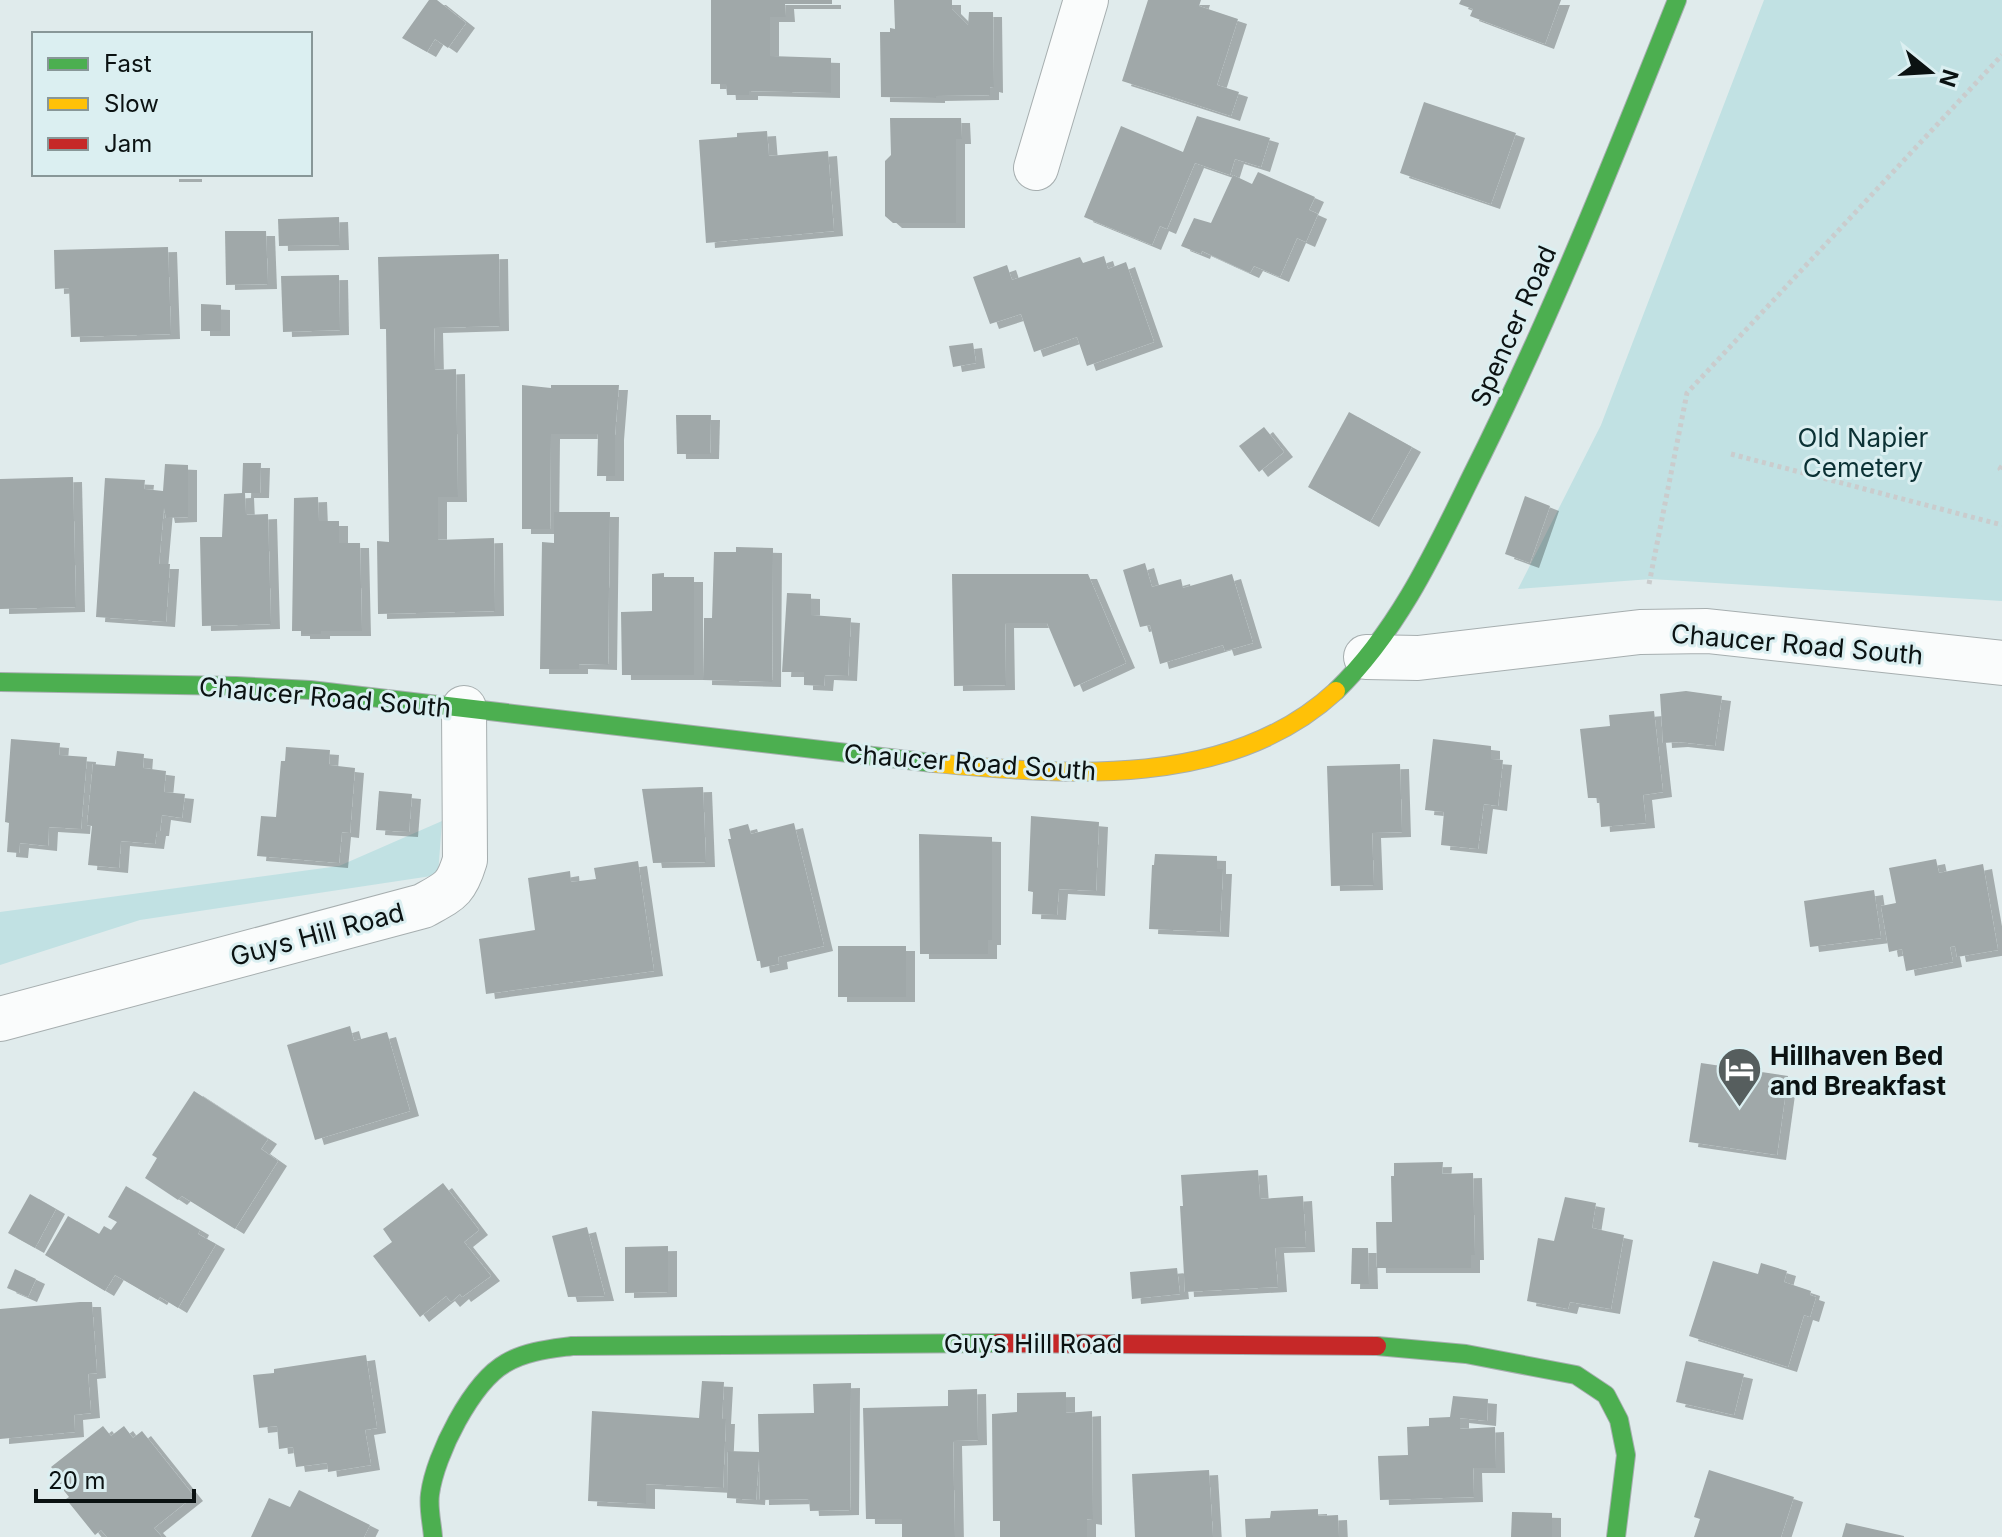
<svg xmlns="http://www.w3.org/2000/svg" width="2002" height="1537" viewBox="0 0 2002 1537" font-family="Inter,sans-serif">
  <defs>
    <filter id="shadow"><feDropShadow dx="9" dy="5" stdDeviation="0" flood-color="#0004"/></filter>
  </defs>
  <rect width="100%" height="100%" fill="#e0ebec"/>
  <!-- green -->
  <g fill="#c1e1e3">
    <path d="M1764 0H2002V601L1651 579 1518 589 1601 425Z"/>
    <path d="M442 821 438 875 140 920 0 965V912L339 866Z"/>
  </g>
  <!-- building -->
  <g fill="#a0a8a9" filter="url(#shadow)">
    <path d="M429 0H437L466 23 448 48 435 39 427 52 402 38Z"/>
    <path d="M711 0H832V4H785L786 17H770V56L831 58V93L749 91V95H727L726 84H711Z"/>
    <path d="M894 0H952V9L968 25 969 12H993L994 88 990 87V95L936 96V98L881 97 880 32H890V28L895 29Z"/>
    <path d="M1148 0H1201L1199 6 1238 19 1217 85 1239 92 1231 116 1122 81Z"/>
    <path d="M1461 0H1561L1545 44 1470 16 1473 9 1459 4Z"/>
    <path d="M1424 102 1516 133 1491 204 1400 173Z"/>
    <path d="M1197 116 1270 138 1261 167 1235 159 1230 175 1195 163 1167 229 1160 226 1152 245 1084 217 1121 126 1183 152Z"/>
    <path d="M890 118H961L962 139H956V223H893L885 216V161L891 155Z"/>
    <path d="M767 131 769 156 828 151 834 231 706 243 699 140 737 137V133Z"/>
    <path d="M1258 172 1315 197 1309 210 1318 214 1306 242 1297 238 1280 277 1254 266 1250 273 1202 251 1201 254 1181 246 1194 218 1211 223 1233 175 1252 184Z"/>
    <rect x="170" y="174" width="23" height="3"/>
    <path d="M339 217 340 245 279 246 278 219Z"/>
    <path d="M225 231H266L268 284 226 285Z"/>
    <path d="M168 247 171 334 71 337 69 288 55 289 54 250Z"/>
    <path d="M499 254 500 326 434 328 435 370 456 369 458 497H438V540L494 538 495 611 378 614 377 541 389 542 386 329H380L378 257Z"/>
    <path d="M1104 256 1108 269 1126 262 1154 342 1087 366 1077 337 1034 352 1021 314 990 324 973 277 1007 265 1012 280 1080 257 1083 263Z"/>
    <path d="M339 275 340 330 283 332 281 276Z"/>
    <path d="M201 304 221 305V331H201Z"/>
    <path d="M973 343 976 363 953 367 949 346Z"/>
    <path d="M522 385 551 388V385H619L615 435V476H597L598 434H551L550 529H522Z"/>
    <path d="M1349 412 1412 447 1370 522 1308 487Z"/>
    <path d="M676 415H711L710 454H677Z"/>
    <path d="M1264 427 1284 452 1259 472 1239 446Z"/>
    <path d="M243 463H261L260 493H245L246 515 268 514 271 624 202 626 200 537H222L224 494 242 493Z"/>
    <path d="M165 464 188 465V517L166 518 164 508 159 564H170L166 622 96 617 105 478 145 480 144 489 163 491Z"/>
    <path d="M73 477 76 607 0 609V479Z"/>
    <path d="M1525 496 1550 506 1530 563 1505 554Z"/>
    <path d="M318 497 319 521H339V543H360L362 631H321V634H301V631H292L294 498Z"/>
    <path d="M554 512H610L608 665 579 664V669H540L542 542 554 543Z"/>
    <path d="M736 547 773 548 772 682 703 680 704 618H712L714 552H736Z"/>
    <path d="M1145 563 1152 587 1181 579 1183 588 1232 574 1253 643 1225 651 1223 645 1160 664 1150 625 1140 627 1123 570Z"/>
    <path d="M664 573V577H694V675H622L621 612 652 611V574Z"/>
    <path d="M952 574H1088L1126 663 1074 687 1047 623H1005L1006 685 954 686Z"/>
    <path d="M787 593 811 594V615L851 618 848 676 825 675 824 686 804 685V672H782Z"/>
    <path d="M1686 691 1722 696 1715 746 1679 742 1663 743 1660 694Z"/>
    <path d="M1654 711 1663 792 1643 795 1646 823 1601 827 1599 798H1588L1580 729 1610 726 1609 715Z"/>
    <path d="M11 739 60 743 59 755 87 757 81 829 49 827 48 846 20 843 19 853 7 852 9 823 5 822Z"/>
    <path d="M1433 739 1491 746V759L1503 760 1498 806 1484 804 1478 849 1441 845 1444 812 1425 810Z"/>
    <path d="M286 747 330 750 329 765 355 768 350 833 342 832 339 863 257 856 261 816 276 817 281 761H285Z"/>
    <path d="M117 751 144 754 143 768 166 771 164 792 185 794 182 818 162 815 160 831H157L155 844 121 841 119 868 88 865 92 826 87 825 93 764 115 766Z"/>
    <path d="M1400 764 1402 832 1372 833 1374 885 1331 886 1327 766Z"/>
    <path d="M703 787 706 862 653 863 642 789Z"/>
    <path d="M379 791 412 794 409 832 376 830Z"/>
    <path d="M1031 816 1099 822 1096 891 1059 889 1057 915 1032 914 1033 892 1028 891Z"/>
    <path d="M794 823 824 946 778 957 779 964 761 968 760 961H757L728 839H731L729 829 748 824 751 834Z"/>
    <path d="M919 834 992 837V940H988V954H920Z"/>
    <path d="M1155 854 1217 856V869H1223L1220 932 1149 929 1152 865H1154Z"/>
    <path d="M1936 859 1939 873 1983 864 1998 950 1957 957 1955 946 1950 947 1953 962 1906 971 1902 949 1889 952 1881 906 1896 903 1889 868Z"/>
    <path d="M638 861 654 971 486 994 479 939 535 930 528 878 570 871 571 882 596 879 594 868Z"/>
    <path d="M1874 890 1881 938 1810 947 1804 901Z"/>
    <rect x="838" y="946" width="68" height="51"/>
    <path d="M350 1026 354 1041 387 1032 410 1111 315 1140 287 1045Z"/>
    <path d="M1701 1063 1788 1076 1777 1155 1689 1142Z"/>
    <path d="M194 1091 268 1139 261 1149 278 1161 235 1229 182 1196 178 1200 145 1178 157 1158 152 1155Z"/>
    <path d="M1443 1162 1442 1174 1473 1173 1475 1255H1471V1268H1377L1376 1222H1392L1391 1176H1394V1163Z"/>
    <path d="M1258 1170 1260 1199 1303 1196 1306 1247 1275 1248 1278 1287 1185 1292 1180 1206H1183L1181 1175Z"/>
    <path d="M443 1183 479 1230 464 1242 491 1276 462 1297 460 1294 451 1302 446 1296 420 1317 373 1256 392 1242 383 1229Z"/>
    <path d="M126 1186 200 1230 198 1234 216 1244 178 1308 160 1297 158 1300 115 1275 105 1291 45 1255 68 1216 99 1234 104 1226 111 1230 117 1222 108 1217Z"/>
    <path d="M30 1194 56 1209 35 1248 8 1233Z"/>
    <path d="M1565 1197 1596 1203 1592 1228 1624 1235 1611 1309 1570 1302 1568 1309 1527 1301 1538 1238 1554 1241Z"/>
    <path d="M587 1227 605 1296 568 1297 552 1236Z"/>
    <path d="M668 1246V1292L625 1293V1247Z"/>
    <path d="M1352 1248H1368L1369 1284H1351Z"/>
    <path d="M1713 1261 1758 1274 1761 1263 1787 1271 1784 1282 1811 1291 1810 1295 1816 1297 1810 1317 1804 1315 1788 1367 1689 1336Z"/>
    <path d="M1177 1268 1180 1294 1132 1299 1130 1272Z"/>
    <path d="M15 1269 36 1279 28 1297 7 1288Z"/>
    <path d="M80 1302H92L97 1373 88 1374 91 1413 74 1415 75 1432 0 1439V1309Z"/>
    <path d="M366 1355 377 1428 365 1430 371 1465 328 1472 327 1463 296 1467 293 1447 279 1449 277 1426 259 1428 253 1375 274 1373V1369Z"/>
    <path d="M1686 1361 1744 1374 1734 1415 1676 1402Z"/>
    <path d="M702 1381 724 1382 722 1419H726L723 1488 646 1484V1504L588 1501 592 1411 699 1418Z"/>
    <path d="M851 1383 850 1510 810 1511 809 1499 760 1500 759 1458 756 1500 727 1498 728 1451 759 1452 758 1414 814 1413 813 1384Z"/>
    <path d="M977 1389 978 1440 953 1441 955 1537H902V1519H866L863 1408 948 1406V1390Z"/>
    <path d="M1066 1392V1413L1092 1411 1093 1520 1087 1519V1537H1000V1521H993L992 1414 1017 1412V1393Z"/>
    <path d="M1453 1396 1488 1399 1487 1421 1460 1418V1429L1495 1427 1496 1468H1473L1474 1497 1380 1500 1378 1456 1408 1455 1407 1427 1429 1426V1418L1450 1417Z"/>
    <path d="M103 1426 111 1436 124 1426 133 1438 142 1431 194 1496 154 1528 162 1537H107L101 1530 95 1535 66 1499 69 1497 53 1477 57 1474 51 1467Z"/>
    <path d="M1209 1470 1213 1537H1135L1132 1474Z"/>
    <path d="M1709 1470 1794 1497 1781 1537H1694L1700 1519 1694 1517Z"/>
    <path d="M299 1490 370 1525 364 1537H251L269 1498 290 1507Z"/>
    <path d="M1318 1509V1516L1338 1515 1339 1537H1246L1245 1519 1270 1518 1271 1511Z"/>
    <path d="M1512 1512 1552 1513V1537H1511Z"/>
    <path d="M1846 1523 1904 1536V1537H1842Z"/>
  </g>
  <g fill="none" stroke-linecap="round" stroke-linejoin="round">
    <defs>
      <g id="street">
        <path d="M1036 168 1086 0"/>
        <path d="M1366 657 1418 658 1640 632 1707 631 2002 663"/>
        <path d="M0 1019 423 906C450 891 456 890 465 860L464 708"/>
      </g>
      <g id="fast">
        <path d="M0 682 236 686 310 690 933 763"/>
        <path d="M1336 691C1397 632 1434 553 1471 477 1549 322 1613 161 1677 0"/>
        <path d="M1377 1346 1466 1354 1576 1375 1606 1395 1619 1420 1626 1455 1616 1537"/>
        <path d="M433 1537C432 1523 428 1508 430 1494 435 1455 472 1382 506 1363 526 1351 550 1349 572 1346L998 1343"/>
      </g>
      <path id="slow" d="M933 763C1067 775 1229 790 1336 691"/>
      <path id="jam" d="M998 1343 1377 1346"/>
    </defs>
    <!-- street casing -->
    <use href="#street" stroke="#a6aeaf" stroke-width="46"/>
    <!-- fast casing -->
    <use href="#fast" stroke="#a6aeaf" stroke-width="20"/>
    <!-- slow casing -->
    <use href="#slow" stroke="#a6aeaf" stroke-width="20"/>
    <!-- jam casing -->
    <use href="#jam" stroke="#a6aeaf" stroke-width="20"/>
    <!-- path -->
    <g stroke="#cacccd" stroke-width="5" stroke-dasharray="4 4" stroke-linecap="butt">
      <path d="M1731 454 2002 525"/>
      <path d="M2002 466 2000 469 2002 471"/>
      <path d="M1649 584 1687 393 2002 55"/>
    </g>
    <!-- street -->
    <use href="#street" stroke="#fafcfc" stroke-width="44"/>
    <!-- fast -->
    <use href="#fast" stroke="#4caf50" stroke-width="18"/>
    <!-- slow -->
    <use href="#slow" stroke="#ffc107" stroke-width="18"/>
    <!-- jam -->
    <use href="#jam" stroke="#c62828" stroke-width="18"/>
  </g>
  <!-- icons -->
  <defs>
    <symbol id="hotel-pin" viewBox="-11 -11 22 30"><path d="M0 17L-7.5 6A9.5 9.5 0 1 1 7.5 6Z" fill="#565e5e" stroke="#dbeff1"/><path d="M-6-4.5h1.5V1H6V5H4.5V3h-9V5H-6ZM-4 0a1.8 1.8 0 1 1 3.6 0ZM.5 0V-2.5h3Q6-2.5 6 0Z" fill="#fff"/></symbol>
  </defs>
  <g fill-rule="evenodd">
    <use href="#hotel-pin" x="1714" y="1044" width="51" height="69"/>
  </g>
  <g text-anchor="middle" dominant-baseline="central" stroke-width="6" stroke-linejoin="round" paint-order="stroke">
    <!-- street labels -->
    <g font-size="26" fill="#0b1212" stroke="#dbeff1">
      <text transform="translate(1513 326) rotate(-66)">Spencer Road</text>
      <text transform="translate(1797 644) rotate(5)">Chaucer Road South</text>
      <text transform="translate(325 697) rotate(5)">Chaucer Road South</text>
      <text transform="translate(970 762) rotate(4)">Chaucer Road South</text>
      <text transform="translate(317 934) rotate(-15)">Guys Hill Road</text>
      <text x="1033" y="1343">Guys Hill Road</text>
    </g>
    <!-- park labels -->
    <g font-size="26" fill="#0b3134" stroke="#dbeff1">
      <text x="1863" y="437">Old Napier<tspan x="1863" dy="30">Cemetery</tspan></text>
    </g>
    <!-- poi labels -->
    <g font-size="26" font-weight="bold" fill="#0b1212" stroke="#dbeff1" text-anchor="start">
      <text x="1770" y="1055">Hillhaven Bed<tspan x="1770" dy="30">and Breakfast</tspan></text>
    </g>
  </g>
  <!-- legend -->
  <rect x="32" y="32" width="280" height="144" fill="#dbeff1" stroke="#889798" stroke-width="2"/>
  <rect x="48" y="58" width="40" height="12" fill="#4caf50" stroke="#889798" stroke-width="2"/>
  <text x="104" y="72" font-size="24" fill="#0b1212">Fast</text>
  <rect x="48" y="98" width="40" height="12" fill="#ffc107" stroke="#889798" stroke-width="2"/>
  <text x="104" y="112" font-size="24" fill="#0b1212">Slow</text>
  <rect x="48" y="138" width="40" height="12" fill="#c62828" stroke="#889798" stroke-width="2"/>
  <text x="104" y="152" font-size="24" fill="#0b1212">Jam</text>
  <!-- north arrow -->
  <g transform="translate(1930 72) rotate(108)" stroke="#dbeff1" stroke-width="6" paint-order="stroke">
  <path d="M0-6L14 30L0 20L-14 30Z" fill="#0b1212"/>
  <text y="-12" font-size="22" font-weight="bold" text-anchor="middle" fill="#0b1212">N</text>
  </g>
  <!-- scale -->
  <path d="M36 1489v12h158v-12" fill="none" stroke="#0b1212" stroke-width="4"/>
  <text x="48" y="1489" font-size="24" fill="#0b1212" stroke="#dbeff1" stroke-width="6" paint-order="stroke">20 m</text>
</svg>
